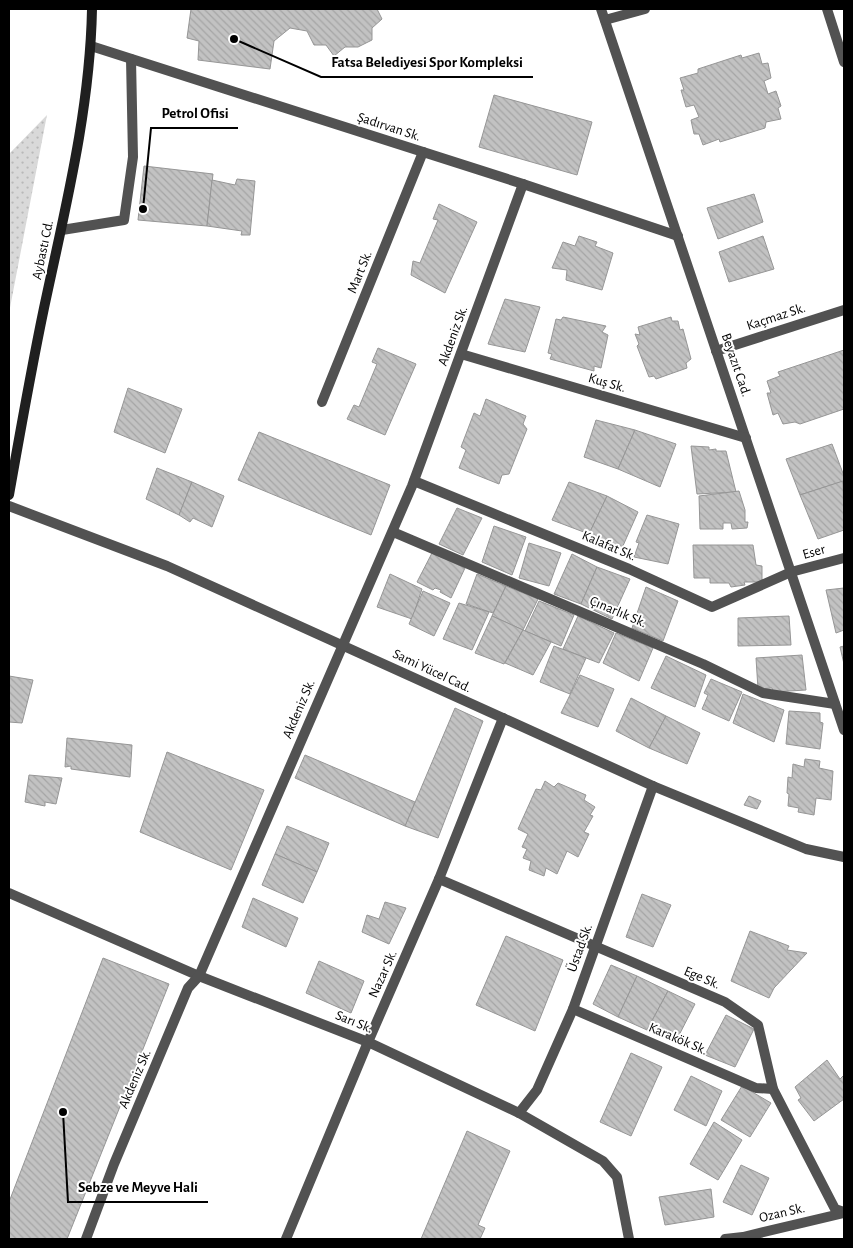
<svg xmlns="http://www.w3.org/2000/svg" width="853" height="1248" viewBox="0 0 853 1248" font-family="'Alegreya Sans',sans-serif">
  <defs>
    <pattern id="park-dots" width="8" height="8" patternUnits="userSpaceOnUse" patternTransform="scale(1.25)"><rect width="8" height="8" fill="#d9d9d9"/><path d="M2 2h.1M6 6h.1" fill="none" stroke="#b8b8b8" stroke-width="1.8" stroke-linecap="round"/></pattern>
    <pattern id="building-back-hatch" width="6" height="6" patternUnits="userSpaceOnUse" patternTransform="scale(1.25)"><rect width="6" height="6" fill="#c2c2c2"/><path d="M-1 5l2 2M0 0l6 6M5-1l2 2" fill="none" stroke="#a5a5a5"/></pattern>
  </defs>
  <rect width="100%" height="100%" fill="#fff"/>
  <!-- park -->
  <path fill="url(#park-dots)" d="M47 115 46 120 9 313V154Z"/>
  <!-- building -->
  <g fill="url(#building-back-hatch)" stroke="#969696">
    <path d="M191 9H377L382 19 372 28V40L358 47H345L334 56 326 45H314L307 31 290 28 274 41 270 69 198 60 199 41 187 38Z"/>
    <path d="M759 53 762 64 768 63 771 78 764 81 768 94 776 91 781 106 778 108 781 119 766 122 765 128 720 142 719 139 703 145 699 134H694L691 120 699 117 694 105 686 107 681 90H684L680 78 698 73V69L741 55 742 58Z"/>
    <path d="M494 95 592 122 577 175 479 147Z"/>
    <path d="M144 166 213 174 207 226 138 220Z"/>
    <path d="M237 179 255 181 250 235H241L242 231 207 226 212 180 235 185Z"/>
    <path d="M754 194 763 222 718 239 707 208Z"/>
    <path d="M439 204 477 222 445 293 411 275 413 261 420 263 438 220 433 219Z"/>
    <path d="M579 236 597 242 595 246 613 253 602 290 566 280 567 270 552 268 563 242 575 246Z"/>
    <path d="M763 236 774 269 729 282 719 252Z"/>
    <path d="M505 299 540 307 525 352 488 344Z"/>
    <path d="M563 317 606 326 602 332 608 335 601 368 594 366V371L550 359 552 354 548 353 556 319 561 320Z"/>
    <path d="M671 317 672 321H678L680 330 683 329 691 359 686 363 687 368 656 379 654 376 649 377 637 346 639 344 635 334 640 335 638 327Z"/>
    <path d="M378 348 416 364 385 435 347 419 354 405 359 407 377 364 372 362Z"/>
    <path d="M844 350V409L800 424 795 422 783 424 778 413 773 415 767 393H771L767 381 780 376 778 372Z"/>
    <path d="M128 388 182 409 165 453 114 432Z"/>
    <path d="M486 399 526 416 523 424 527 429 509 474 502 475 499 484 459 468 466 450 461 447 474 413 480 416Z"/>
    <path d="M596 420 635 430 618 469 584 457Z"/>
    <path d="M635 430 676 444 660 487 618 469Z"/>
    <path d="M259 432 390 485 371 535 238 480Z"/>
    <path d="M832 444 844 476V481L800 495 786 459Z"/>
    <path d="M691 446 709 447V450L716 449V451H726L736 492 697 494Z"/>
    <path d="M157 468 192 482 179 515 146 499Z"/>
    <path d="M843 481 844 530 818 539 800 495Z"/>
    <path d="M192 482 224 496 212 527 193 518 190 522 179 515Z"/>
    <path d="M569 482 607 496 589 534 552 520Z"/>
    <path d="M739 491 745 510V522H748L747 528 732 529 731 523H723V529H700L699 496Z"/>
    <path d="M607 496 638 512 622 548 589 534Z"/>
    <path d="M457 508 482 518 463 555 439 544Z"/>
    <path d="M647 515 679 524 668 564 634 557 639 543 636 542Z"/>
    <path d="M494 526 526 537 512 575 482 562Z"/>
    <path d="M529 543 561 553 549 586 519 578Z"/>
    <path d="M693 545H753L756 565 762 566V582H744L745 585 731 587 729 583H710V578H694Z"/>
    <path d="M432 553 465 568 451 598 440 592 441 590 435 588 433 590 417 582Z"/>
    <path d="M572 554 597 567 581 604 554 594Z"/>
    <path d="M597 567 630 579 612 619 581 604Z"/>
    <path d="M390 574 422 589 412 619 377 607Z"/>
    <path d="M477 574 506 586 493 613 466 604Z"/>
    <path d="M506 586 538 599 523 630 492 616Z"/>
    <path d="M646 587 678 601 663 641 632 628Z"/>
    <path d="M844 588V630L836 633 826 590Z"/>
    <path d="M423 591 450 603 434 636 409 624Z"/>
    <path d="M539 601 574 615 561 646 525 631Z"/>
    <path d="M459 603 489 612 472 650 443 639Z"/>
    <path d="M492 616 523 630 504 664 475 653Z"/>
    <path d="M578 616 614 633 599 663 563 649Z"/>
    <path d="M789 616 791 645 738 646V618Z"/>
    <path d="M523 630 551 642 533 675 505 663Z"/>
    <path d="M616 633 653 648 639 681 603 663Z"/>
    <path d="M554 646 586 658 570 694 540 682Z"/>
    <path d="M844 646V664L840 647Z"/>
    <path d="M802 655 806 690 773 692 772 688 758 689 756 658Z"/>
    <path d="M666 656 706 675 695 707 651 688Z"/>
    <path d="M580 675 614 689 598 727 561 713Z"/>
    <path d="M9 676 33 680 22 723 9 722Z"/>
    <path d="M711 679 742 692 729 721 702 709 708 695 704 693Z"/>
    <path d="M743 694 784 710 774 742 733 723Z"/>
    <path d="M631 698 666 716 649 748 616 731Z"/>
    <path d="M455 708 483 721 438 838 405 826Z"/>
    <path d="M789 711 820 713V722L823 723 820 749 786 744Z"/>
    <path d="M666 716 700 733 687 764 649 748Z"/>
    <path d="M67 738 132 745 130 777 71 769V766L65 767Z"/>
    <path d="M167 752 264 790 231 870 140 832Z"/>
    <path d="M305 755 415 802 405 826 295 778Z"/>
    <path d="M805 759 820 761 819 768 833 771 831 800 816 798 814 815 798 812 799 808 788 806 789 794 787 793 788 777 792 778 793 764 804 767Z"/>
    <path d="M29 775 62 778 56 804 45 802V806L25 802Z"/>
    <path d="M545 781 554 787 558 783 586 795 584 800 595 807 590 815 593 816 584 832 589 834 578 857 567 851 557 874 546 868 544 876 529 870 531 861 523 858 527 849 522 847 528 834 518 829 536 789 541 790Z"/>
    <path d="M749 796 761 801 757 809 744 805Z"/>
    <path d="M287 826 329 843 317 872 275 854Z"/>
    <path d="M275 854 317 872 303 903 262 885Z"/>
    <path d="M642 894 671 905 653 947 626 937Z"/>
    <path d="M253 898 298 918 286 947 242 927Z"/>
    <path d="M385 902 406 908 389 944 362 932 367 915 379 919Z"/>
    <path d="M750 931 789 946 787 950 807 953 774 988 769 998 731 981Z"/>
    <path d="M506 936 563 960 535 1031 476 1005Z"/>
    <path d="M103 958 169 984 67 1239H9V1202Z"/>
    <path d="M319 961 364 981 351 1013 306 993Z"/>
    <path d="M611 965 637 976 618 1017 593 1004Z"/>
    <path d="M637 976 668 991 647 1030 618 1017Z"/>
    <path d="M668 991 695 1004 675 1043 647 1030Z"/>
    <path d="M726 1015 754 1029 735 1067 705 1055Z"/>
    <path d="M631 1053 662 1067 631 1136 600 1122Z"/>
    <path d="M827 1060 840 1079 843 1076 844 1078V1099L814 1121 798 1100 801 1098 795 1087Z"/>
    <path d="M691 1076 722 1091 706 1126 674 1110Z"/>
    <path d="M742 1086 771 1103 750 1137 721 1120Z"/>
    <path d="M714 1122 742 1140 718 1180 690 1164Z"/>
    <path d="M467 1131 510 1151 478 1225 485 1228 480 1239H421Z"/>
    <path d="M741 1165 769 1178 752 1215 723 1202Z"/>
    <path d="M711 1189 714 1217 665 1225 659 1197Z"/>
  </g>
  <g fill="none" stroke-linecap="round" stroke-linejoin="round">
    <!-- lane -->
    <path stroke="#525252" stroke-width="10" d="M62 230 124 220 133 157 131 59"/>
    <!-- street -->
    <g stroke="#525252" stroke-width="10">
      <path d="M601 9 844 730"/>
      <path d="M827 9 844 62"/>
      <path d="M605 20 645 9"/>
      <path d="M91 46 523 184 678 236"/>
      <path d="M716 351 844 310"/>
      <path d="M461 354 746 438"/>
      <path d="M322 402 423 152"/>
      <path d="M414 481 629 569 712 607 791 572 844 558"/>
      <path d="M9 506 167 566 653 786 806 849 844 857"/>
      <path d="M393 532 703 664 763 693 835 704"/>
      <path d="M439 879 725 1002 758 1025 773 1089 835 1209 844 1212"/>
      <path d="M9 893 199 976 368 1042 519 1113 603 1161 617 1177 629 1239"/>
      <path d="M573 1009 756 1088 773 1089"/>
      <path d="M519 1113 537 1090 573 1009 653 786"/>
      <path d="M86 1239 114 1164 188 988 199 976 412 486 523 184"/>
      <path d="M286 1239 368 1042 439 879 503 718"/>
      <path d="M725 1239 743 1237 844 1213"/>
    </g>
    <!-- secondary -->
    <path stroke="#1f1f1f" stroke-width="10" d="M9 495C20 433 31 370 44 308 65 209 90 111 92 9"/>
  </g>
  <g text-anchor="middle" dominant-baseline="central" stroke-width="4" stroke-linejoin="round" paint-order="stroke">
    <!-- street labels -->
    <g font-size="14" fill="#000" stroke="#fff">
      <text transform="translate(389 127) rotate(18)">Şadırvan Sk.</text>
      <text transform="translate(43 250) rotate(-78)">Aybastı Cd.</text>
      <text transform="translate(360 272) rotate(-68)">Mart Sk.</text>
      <text transform="translate(776 317) rotate(-18)">Kaçmaz Sk.</text>
      <text transform="translate(453 336) rotate(-70)">Akdeniz Sk.</text>
      <text transform="translate(736 365) rotate(71)">Beyazıt Cad.</text>
      <text transform="translate(607 383) rotate(16)">Kuş Sk.</text>
      <text transform="translate(609 546) rotate(23)">Kalafat Sk.</text>
      <text transform="translate(814 552) rotate(-16)">Eser</text>
      <text transform="translate(618 612) rotate(23)">Çınarlık Sk.</text>
      <text transform="translate(432 671) rotate(25)">Sami Yücel Cad.</text>
      <text transform="translate(299 709) rotate(-67)">Akdeniz Sk.</text>
      <text transform="translate(580 948) rotate(-70)">Üstad Sk.</text>
      <text transform="translate(383 974) rotate(-66)">Nazar Sk.</text>
      <text transform="translate(702 978) rotate(23)">Ege Sk.</text>
      <text transform="translate(354 1022) rotate(22)">Sarı Sk.</text>
      <text transform="translate(678 1039) rotate(23)">Karakök Sk.</text>
      <text transform="translate(135 1079) rotate(-67)">Akdeniz Sk.</text>
      <text transform="translate(782 1213) rotate(-13)">Ozan Sk.</text>
    </g>
  </g>
  <!-- callouts -->
  <path fill="none" stroke="#000" stroke-width="2" d="M234 39L321 77H533M143 209L151 128H238M63 1112L68 1202H208"/>
  <g fill="#000" stroke="#fff" stroke-width="2">
    <circle cx="234" cy="39" r="5"/>
    <circle cx="143" cy="209" r="5"/>
    <circle cx="63" cy="1112" r="5"/>
  </g>
  <g font-size="15" text-anchor="middle" font-weight="bold" fill="#000" stroke="#fff" stroke-width="4" stroke-linejoin="round" paint-order="stroke">
    <text x="427" y="67">Fatsa Belediyesi Spor Kompleksi</text>
    <text x="195" y="118">Petrol Ofisi</text>
    <text x="138" y="1192">Sebze ve Meyve Hali</text>
  </g>
  <!-- border -->
  <rect width="853" height="1248" fill="none" stroke="#000000" stroke-width="20"/>
</svg>
